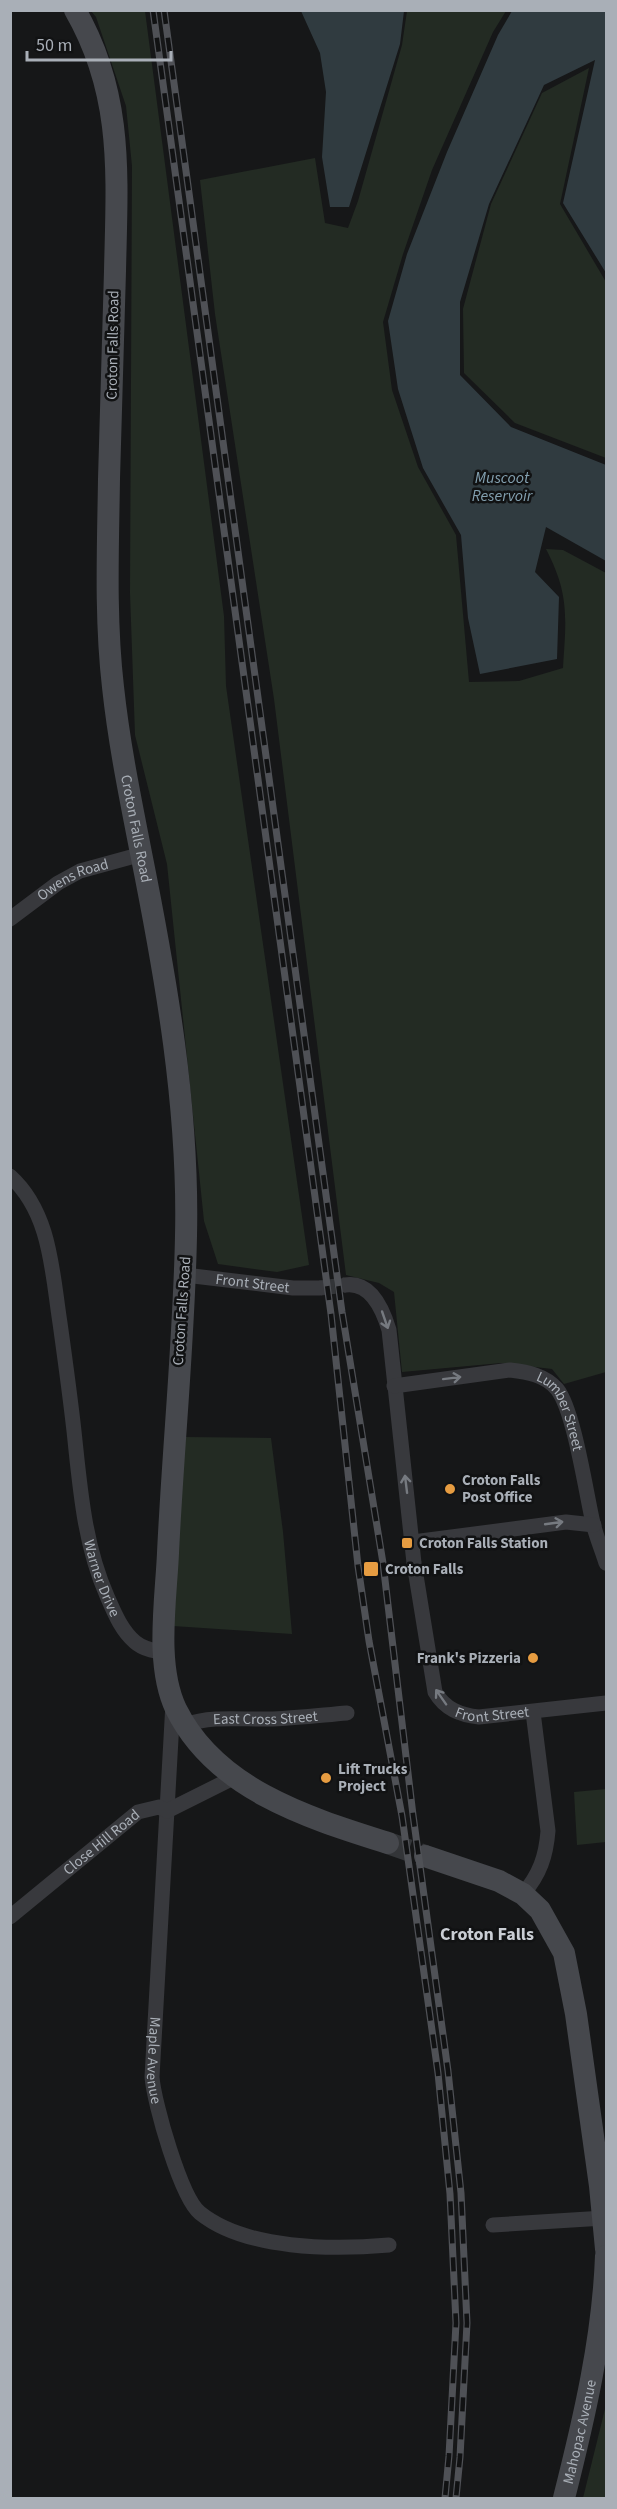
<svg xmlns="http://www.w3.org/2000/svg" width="617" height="2509" viewBox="0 0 617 2509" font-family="'Source Sans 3',sans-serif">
  <rect width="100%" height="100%" fill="#161718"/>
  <!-- green -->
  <g fill="#232b23">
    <path d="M91 11H145L224 616 226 686 309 1265 277 1272 218 1264 204 1221 167 864 135 735 130 593 132 166 126 106 96 17Z"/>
    <path d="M407 11H506L493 32 432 170 403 254 383 322 392 390 418 467 456 535 469 682 519 681 563 668C566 619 570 595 546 549L563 550 606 573V1372L564 1384 552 1369 501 1363 402 1372 394 1292 379 1283 346 1275 274 699 215 314 200 180 315 158 325 223 348 228 358 201 402 45Z"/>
    <path d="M589 68 560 204 606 282V458L515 423 464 373 463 309 491 204 542 93Z"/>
    <path d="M184 1437 271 1438 283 1532 292 1634 173 1626Z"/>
    <path d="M606 1789V1842L577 1845 574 1792Z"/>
    <path d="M606 2405V2498H583Z"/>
  </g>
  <!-- water -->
  <g fill="#303b40">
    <path d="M301 11H404L400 44 349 207H330L322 157 326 92 320 53Z"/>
    <path d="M512 11H606V273L563 203 595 60 544 85 489 204 460 302V375L511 427 606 465V561L546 527 535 572 559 597 557 659 480 674 468 618 461 535 423 468 398 389 388 321 407 254 447 152 498 35Z"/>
  </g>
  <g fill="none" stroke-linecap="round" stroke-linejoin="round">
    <!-- street-tunnel -->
    <path stroke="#333538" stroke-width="15" stroke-dasharray="15 8" stroke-linecap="butt" d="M320 1288 345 1285"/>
    <!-- secondary-tunnel -->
    <path stroke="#333538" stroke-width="22" stroke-dasharray="22 11" stroke-linecap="butt" d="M388 1843 425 1856"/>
    <!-- street -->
    <g stroke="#38393d" stroke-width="15">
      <path id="s1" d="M10 919 58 883 80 871 142 854"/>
      <path id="s2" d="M10 1176C51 1213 52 1272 60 1323 65 1359 70 1395 74 1431 80 1487 84 1544 107 1596 114 1612 121 1630 135 1642 143 1649 154 1651 164 1653"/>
      <path id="s3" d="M185 1275 293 1288H320"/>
      <path id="s4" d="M345 1285C371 1281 383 1310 389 1330L414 1563 435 1692C445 1709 460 1715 479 1717L606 1703"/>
      <path id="s5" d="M394 1386 510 1370C527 1372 545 1375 557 1389 574 1410 586 1493 593 1523 596 1536 602 1550 606 1563"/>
      <path d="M413 1542 566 1522 594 1525"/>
      <path id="s6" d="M173 1703 152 2077C154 2103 181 2198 200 2213 246 2250 333 2250 389 2245"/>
      <path id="s7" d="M185 1725C213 1715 243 1720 273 1719 298 1718 323 1715 347 1713"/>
      <path d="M523 1894C540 1874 546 1856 548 1831L533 1712"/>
      <path id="s8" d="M10 1917 138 1812 159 1807 167 1811 235 1777"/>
      <path d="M493 2225 604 2218"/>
    </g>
    <!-- secondary -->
    <g stroke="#46484d" stroke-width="22">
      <path id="s9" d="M75 10C124 95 117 176 115 271 113 340 111 409 109 479 108 548 105 618 113 687 119 743 130 797 141 853 166 978 189 1108 186 1236 184 1341 173 1447 168 1553 166 1600 155 1665 176 1709 216 1790 309 1818 388 1843"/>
      <path d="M425 1856 499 1881 523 1894 540 1910 564 1953 576 2014 600 2186 606 2249"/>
      <path id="s10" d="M564 2498C584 2419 603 2338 606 2256"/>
    </g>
    <defs>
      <g id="rail">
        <path d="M153 10 331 1314 358 1566 369 1641 402 1816 438 2073 450 2194 456 2323 449 2456 445 2498"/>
        <path d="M164 10 342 1312 383 1563 413 1815 448 2071 461 2193 467 2323 460 2457 456 2498"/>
      </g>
    </defs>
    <!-- rail casing -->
    <use href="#rail" stroke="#4f5156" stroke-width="7"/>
    <!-- rail -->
    <use href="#rail" stroke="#111213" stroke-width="4.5" stroke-dasharray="14" stroke-linecap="butt"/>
  </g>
  <!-- one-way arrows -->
  <defs><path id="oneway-shaft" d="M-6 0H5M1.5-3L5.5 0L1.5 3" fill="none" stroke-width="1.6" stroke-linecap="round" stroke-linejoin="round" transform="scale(1.5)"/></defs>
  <g stroke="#767a80">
    <use href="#oneway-shaft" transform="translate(385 1320) rotate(71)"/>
    <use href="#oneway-shaft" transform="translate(452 1378) rotate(-7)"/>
    <use href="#oneway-shaft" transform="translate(406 1484) rotate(-97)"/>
    <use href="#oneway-shaft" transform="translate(554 1523) rotate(-8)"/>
    <use href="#oneway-shaft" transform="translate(441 1697) rotate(-125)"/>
  </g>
  <!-- markers -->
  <g fill="#e69c41" stroke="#111213" stroke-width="2">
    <circle cx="450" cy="1489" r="6"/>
    <rect x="401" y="1537" width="12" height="12" rx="3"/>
    <rect x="363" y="1561" width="16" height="16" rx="3"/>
    <circle cx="533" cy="1658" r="6"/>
    <circle cx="326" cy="1778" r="6"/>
  </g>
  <g text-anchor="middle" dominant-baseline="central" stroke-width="5" stroke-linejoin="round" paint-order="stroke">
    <!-- street labels -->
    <g font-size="15" fill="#a9afb7" stroke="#111213">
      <text transform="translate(113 345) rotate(-89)">Croton Falls Road</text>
      <text stroke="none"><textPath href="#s9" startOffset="828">Croton Falls Road</textPath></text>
      <text stroke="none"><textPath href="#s1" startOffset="75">Owens Road</textPath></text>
      <text stroke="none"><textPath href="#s3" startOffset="68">Front Street</textPath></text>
      <text transform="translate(182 1311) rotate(-86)">Croton Falls Road</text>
      <text stroke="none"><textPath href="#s5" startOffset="190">Lumber Street</textPath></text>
      <text stroke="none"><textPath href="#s2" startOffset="418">Warner Drive</textPath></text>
      <text stroke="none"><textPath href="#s4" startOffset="500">Front Street</textPath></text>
      <text stroke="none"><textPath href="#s7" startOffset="81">East Cross Street</textPath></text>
      <text stroke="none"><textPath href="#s8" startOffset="118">Close Hill Road</textPath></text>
      <text stroke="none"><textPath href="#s6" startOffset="358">Maple Avenue</textPath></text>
      <text stroke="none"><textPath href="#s10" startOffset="68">Mahopac Avenue</textPath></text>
    </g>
    <!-- poi labels -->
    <g font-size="15" font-weight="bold" fill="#a9afb7" stroke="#111213" text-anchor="start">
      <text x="462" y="1480">Croton Falls<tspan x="462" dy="17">Post Office</tspan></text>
      <text x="419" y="1543">Croton Falls Station</text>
      <text x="385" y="1569">Croton Falls</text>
      <text x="521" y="1658" text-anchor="end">Frank's Pizzeria</text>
      <text x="338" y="1769">Lift Trucks<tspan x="338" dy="17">Project</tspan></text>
    </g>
    <!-- water labels -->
    <g font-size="16" font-style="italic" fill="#83a0b0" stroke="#111213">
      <text x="502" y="478">Muscoot<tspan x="502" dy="18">Reservoir</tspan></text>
    </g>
    <!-- quarter labels -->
    <g font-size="18" font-weight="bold" fill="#caced4" stroke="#111213">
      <text x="487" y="1934">Croton Falls</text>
    </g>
  </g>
  <!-- border -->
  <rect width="617" height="2509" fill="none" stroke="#a9afb7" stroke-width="24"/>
  <!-- scale -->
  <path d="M27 51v9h144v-9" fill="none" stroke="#a9afb7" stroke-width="3"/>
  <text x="36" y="51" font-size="18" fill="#a9afb7" stroke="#111213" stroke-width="4.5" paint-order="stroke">50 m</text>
</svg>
